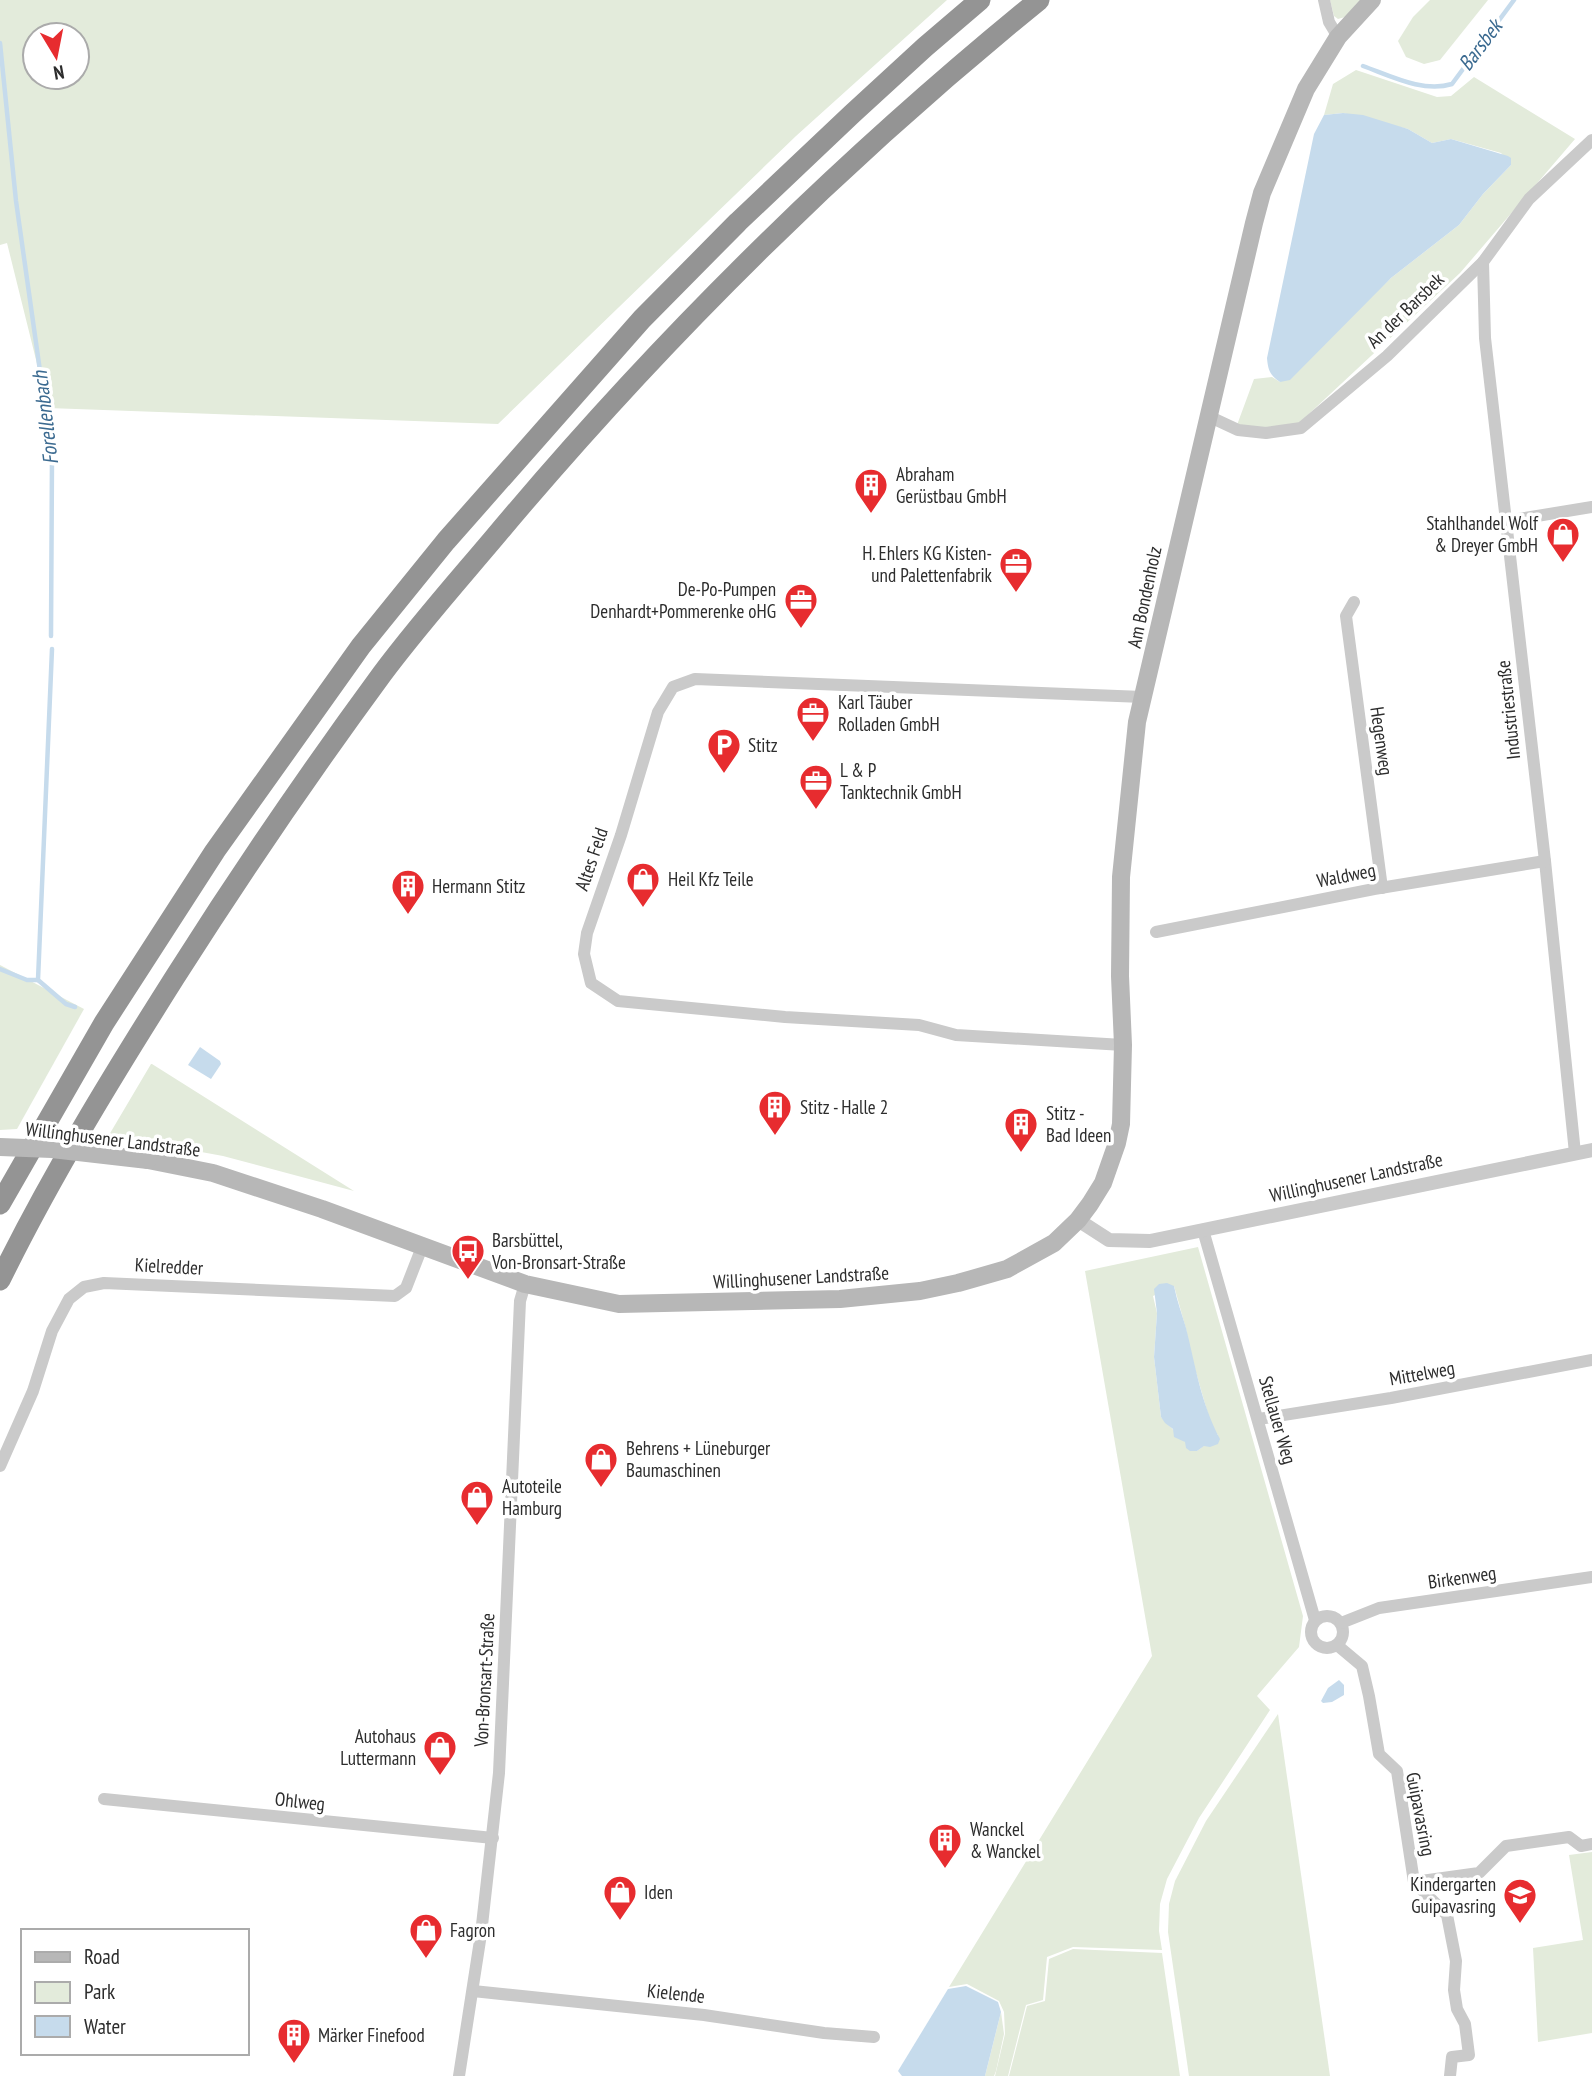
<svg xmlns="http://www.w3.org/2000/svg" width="1592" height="2076" viewBox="0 0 1592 2076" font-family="'PT Sans Narrow',sans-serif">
  <rect width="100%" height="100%" fill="#fff"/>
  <!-- green -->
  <g fill="#e3ebdb" fill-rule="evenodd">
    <path d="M0 0H947L796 136 498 424 48 408 7 243 0 245ZM35 35H77V77H35Z"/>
    <path d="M1330 0H1360L1345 17 1338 19 1334 16Z"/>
    <path d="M1430 0H1488L1440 60 1424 64 1406 57 1398 41 1413 17Z"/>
    <path d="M1356 70 1437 97 1451 96 1474 77 1575 139 1460 273 1297 425 1263 428 1237 425 1254 379 1272 377 1280 382 1391 278 1459 225 1483 194 1511 165 1501 153 1451 139 1432 143 1408 129 1343 113 1324 115 1333 84Z"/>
    <path d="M0 965 84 1009 17 1129 0 1130Z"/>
    <path d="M151 1064H152L354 1191 223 1156 109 1135Z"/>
    <path d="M1198 1247 1303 1616 1299 1647 1257 1696 1270 1710 1199 1818 1167 1879 1160 1904 1159 1931 1162 1950 1073 1947 1047 1957 1043 2000 1026 2005 1008 2076H995L1005 2034 1004 2012 999 2001 967 1984 949 1987 1152 1656 1085 1271ZM1174 1286 1186 1329 1191 1355 1212 1428 1218 1435 1197 1451 1183 1440 1161 1417 1154 1357 1157 1313 1153 1296Z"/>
    <path d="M1278 1714 1330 2076H1189L1168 1932 1169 1904 1175 1881 1206 1821Z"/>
    <path d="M1592 1852V2033L1538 2042 1533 1948 1583 1940 1569 1855Z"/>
    <path d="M1073 1949 1162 1953 1180 2076H1009L1027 2006 1045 2001 1049 1959Z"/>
    <path d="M1001 2012 1004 2034 996 2071 994 2076H985Z"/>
  </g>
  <!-- water -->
  <g fill="#c6dbec">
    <path d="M1343 113 1363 115 1408 129 1432 143 1451 139 1508 156 1511 158V165L1483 194 1459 225 1391 278 1290 380 1280 382C1270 375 1268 370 1267 358L1314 134 1324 115Z"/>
    <path d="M200 1047 220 1061 221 1064 211 1079 188 1065Z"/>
    <path d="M1167 1283 1174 1286C1177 1301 1182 1314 1186 1328 1196 1368 1201 1403 1220 1439L1218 1444 1210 1447 1204 1446 1197 1451H1190L1186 1448 1185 1442 1174 1437 1173 1429 1165 1423 1161 1417 1154 1357 1157 1313 1154 1289 1159 1284Z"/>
    <path d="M1339 1680 1344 1685V1695L1332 1702 1323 1703 1321 1701 1328 1688Z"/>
    <path d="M966 1986 998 2002 1001 2012 985 2076H902L898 2071 948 1989Z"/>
  </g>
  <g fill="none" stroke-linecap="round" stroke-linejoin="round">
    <!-- stream -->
    <g stroke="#c6dbec" stroke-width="4.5">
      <path d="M0 43 16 201 52 456 51 636"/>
      <path d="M1363 66C1391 76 1423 93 1452 84L1514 0"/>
      <path d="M52 649 38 980 66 1004 75 1007"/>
      <path d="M0 969 27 980H38"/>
    </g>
    <!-- minor -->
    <g stroke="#cacaca" stroke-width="12">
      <path d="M1324 0 1329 22 1338 37"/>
      <path d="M1483 262 1485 338 1545 861 1575 1153"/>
      <path d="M1208 416 1238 430 1266 433 1301 428 1387 356 1483 262 1529 199 1592 140"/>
      <path d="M1506 521 1592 507"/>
      <path d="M1354 602 1346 616 1382 888"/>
      <path d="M1156 932 1374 889 1545 861"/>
      <path d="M1123 1045 956 1035 919 1025 785 1017 618 1001 591 983 584 954 587 933 621 835 658 712 673 687 695 679 1143 697"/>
      <path d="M1203 1230 1315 1620"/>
      <path d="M1259 1419 1391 1398 1592 1360"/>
      <path d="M0 1466 33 1391 52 1331 69 1299 84 1287 104 1283 395 1296 406 1288 422 1247"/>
      <circle cx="1327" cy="1632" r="16"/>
      <path d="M1341 1623 1379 1608 1592 1577"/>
      <path d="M1337 1645 1362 1666 1369 1696 1379 1754 1397 1771 1414 1882 1447 1915 1456 1961 1454 1990 1457 2009 1465 2024 1469 2055 1452 2057 1450 2076"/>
      <path d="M104 1799 493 1838"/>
      <path d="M1414 1882 1479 1873 1506 1846 1569 1837 1581 1846 1592 1844"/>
      <path d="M473 1991 704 2015 824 2033 874 2037"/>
      <path d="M459 2076 481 1934 499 1773 520 1301 525 1284"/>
    </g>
    <!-- tertiary -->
    <path stroke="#cacaca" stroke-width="14" d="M1078 1220 1109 1240 1150 1241 1592 1150"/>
    <!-- secondary -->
    <path stroke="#b7b7b7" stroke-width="18" d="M148 1160 213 1173 322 1209 525 1284 619 1304 840 1299 920 1291 958 1283 1007 1269 1054 1243 1078 1220 1090 1204 1103 1183 1117 1143 1121 1124 1123 1045 1120 976 1121 877 1137 722 1254 223 1262 193 1306 89 1338 37 1372 0"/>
    <!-- motorway -->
    <g stroke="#949494" stroke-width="21">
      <path d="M0 1204 104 1023 215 851 361 646 446 541 642 319 738 222 852 114 925 47 980 0"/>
      <path d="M0 1280C51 1176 113 1075 175 977 241 873 310 772 382 674 417 627 456 583 494 538 658 342 841 161 1039 0"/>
    </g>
    <!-- secondary-bridge -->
    <path stroke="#b7b7b7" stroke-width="18" d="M0 1147 52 1149 148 1160"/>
  </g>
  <!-- icons -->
  <defs>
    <symbol id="building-pin" viewBox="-11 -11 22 30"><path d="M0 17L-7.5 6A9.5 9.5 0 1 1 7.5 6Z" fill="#e72c2f" stroke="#fff"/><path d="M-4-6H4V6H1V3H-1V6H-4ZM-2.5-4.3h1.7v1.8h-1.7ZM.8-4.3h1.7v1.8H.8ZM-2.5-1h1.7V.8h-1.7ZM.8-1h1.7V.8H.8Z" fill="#fff"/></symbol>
    <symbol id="shop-pin" viewBox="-11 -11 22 30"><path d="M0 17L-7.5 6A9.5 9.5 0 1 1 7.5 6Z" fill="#e72c2f" stroke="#fff"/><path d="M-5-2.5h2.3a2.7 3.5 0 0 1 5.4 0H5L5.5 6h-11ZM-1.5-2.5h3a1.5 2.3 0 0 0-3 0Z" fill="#fff"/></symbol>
    <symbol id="office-pin" viewBox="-11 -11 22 30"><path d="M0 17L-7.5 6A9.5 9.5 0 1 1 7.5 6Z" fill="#e72c2f" stroke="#fff"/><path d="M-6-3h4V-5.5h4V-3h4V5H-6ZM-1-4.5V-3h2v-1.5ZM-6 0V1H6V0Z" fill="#fff"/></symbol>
    <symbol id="parking-pin" viewBox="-11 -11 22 30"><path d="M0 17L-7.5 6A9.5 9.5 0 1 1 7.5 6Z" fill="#e72c2f" stroke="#fff"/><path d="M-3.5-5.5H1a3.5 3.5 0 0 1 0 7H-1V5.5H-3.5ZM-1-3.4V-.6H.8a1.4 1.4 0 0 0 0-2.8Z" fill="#fff"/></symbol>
    <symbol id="bus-pin" viewBox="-11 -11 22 30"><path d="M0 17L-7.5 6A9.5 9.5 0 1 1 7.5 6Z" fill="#e72c2f" stroke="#fff"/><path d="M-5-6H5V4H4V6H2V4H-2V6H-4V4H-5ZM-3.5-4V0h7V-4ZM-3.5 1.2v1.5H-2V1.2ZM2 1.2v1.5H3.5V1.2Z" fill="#fff"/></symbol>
    <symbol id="school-pin" viewBox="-11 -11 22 30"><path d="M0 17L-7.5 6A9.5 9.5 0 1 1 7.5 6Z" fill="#e72c2f" stroke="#fff"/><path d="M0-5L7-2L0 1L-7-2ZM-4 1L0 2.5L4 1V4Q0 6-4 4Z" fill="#fff"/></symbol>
  </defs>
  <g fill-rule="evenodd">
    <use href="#building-pin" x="852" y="466" width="38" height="52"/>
    <use href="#shop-pin" x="1544" y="515" width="38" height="52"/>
    <use href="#office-pin" x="997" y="545" width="38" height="52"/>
    <use href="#office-pin" x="782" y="581" width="38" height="52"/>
    <use href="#office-pin" x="794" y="694" width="38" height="52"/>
    <use href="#parking-pin" x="705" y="726" width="38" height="52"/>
    <use href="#office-pin" x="797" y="762" width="38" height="52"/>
    <use href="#shop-pin" x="624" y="860" width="38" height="52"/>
    <use href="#building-pin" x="389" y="867" width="38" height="52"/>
    <use href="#building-pin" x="756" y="1088" width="38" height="52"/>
    <use href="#building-pin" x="1002" y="1105" width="38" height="52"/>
    <use href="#bus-pin" x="449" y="1232" width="38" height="52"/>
    <use href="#shop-pin" x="582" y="1440" width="38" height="52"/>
    <use href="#shop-pin" x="458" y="1478" width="38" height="52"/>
    <use href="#shop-pin" x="421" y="1728" width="38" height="52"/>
    <use href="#building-pin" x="926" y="1821" width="38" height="52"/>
    <use href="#shop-pin" x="601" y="1873" width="38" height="52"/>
    <use href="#school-pin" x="1501" y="1876" width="38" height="52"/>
    <use href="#shop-pin" x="407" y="1911" width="38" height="52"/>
    <use href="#building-pin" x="275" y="2016" width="38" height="52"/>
  </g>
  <g text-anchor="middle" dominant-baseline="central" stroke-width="7" stroke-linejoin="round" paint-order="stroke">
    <!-- street labels -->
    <g font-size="19" fill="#2d2d2d" stroke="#fff">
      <text transform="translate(1405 310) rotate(-44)">An der Barsbek</text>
      <text transform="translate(1144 597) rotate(-78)">Am Bondenholz</text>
      <text transform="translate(1508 710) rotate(-96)">Industriestraße</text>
      <text transform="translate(1382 741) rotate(82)">Hegenweg</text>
      <text transform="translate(591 859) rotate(-71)">Altes Feld</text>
      <text transform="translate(1346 875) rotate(-11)">Waldweg</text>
      <text transform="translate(113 1139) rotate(7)">Willinghusener Landstraße</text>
      <text transform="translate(1356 1177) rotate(-12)">Willinghusener Landstraße</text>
      <text transform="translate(169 1266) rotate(3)">Kielredder</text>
      <text transform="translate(801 1277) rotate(-3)">Willinghusener Landstraße</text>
      <text transform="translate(1422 1373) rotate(-10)">Mittelweg</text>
      <text transform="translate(1278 1420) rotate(74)">Stellauer Weg</text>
      <text transform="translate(1462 1577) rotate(-8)">Birkenweg</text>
      <text transform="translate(484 1680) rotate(-87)">Von-Bronsart-Straße</text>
      <text transform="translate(300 1801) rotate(6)">Ohlweg</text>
      <text transform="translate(1421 1814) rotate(79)">Guipavasring</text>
      <text transform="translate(676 1993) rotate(6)">Kielende</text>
    </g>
    <!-- poi labels -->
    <g font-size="19" fill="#2d2d2d" stroke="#fff" text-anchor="start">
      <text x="896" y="474">Abraham<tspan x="896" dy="22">Gerüstbau GmbH</tspan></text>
      <text x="1538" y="523" text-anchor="end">Stahlhandel Wolf<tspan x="1538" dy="22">&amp; Dreyer GmbH</tspan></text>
      <text x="992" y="553" text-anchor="end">H. Ehlers KG Kisten-<tspan x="992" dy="22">und Palettenfabrik</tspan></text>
      <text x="776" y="589" text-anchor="end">De-Po-Pumpen<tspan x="776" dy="22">Denhardt+Pommerenke oHG</tspan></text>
      <text x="838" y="702">Karl Täuber<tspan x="838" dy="22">Rolladen GmbH</tspan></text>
      <text x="748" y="745">Stitz</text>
      <text x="840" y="770">L &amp; P<tspan x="840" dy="22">Tanktechnik GmbH</tspan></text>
      <text x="668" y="879">Heil Kfz Teile</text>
      <text x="432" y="886">Hermann Stitz</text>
      <text x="800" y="1107">Stitz - Halle 2</text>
      <text x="1046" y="1113">Stitz -<tspan x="1046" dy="22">Bad Ideen</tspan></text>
      <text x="492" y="1240">Barsbüttel,<tspan x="492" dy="22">Von-Bronsart-Straße</tspan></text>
      <text x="626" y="1448">Behrens + Lüneburger<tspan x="626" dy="22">Baumaschinen</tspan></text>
      <text x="502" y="1486">Autoteile<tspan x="502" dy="22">Hamburg</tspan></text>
      <text x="416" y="1736" text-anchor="end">Autohaus<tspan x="416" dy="22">Luttermann</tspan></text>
      <text x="970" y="1829">Wanckel<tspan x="970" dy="22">&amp; Wanckel</tspan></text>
      <text x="1496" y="1884" text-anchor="end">Kindergarten<tspan x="1496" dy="22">Guipavasring</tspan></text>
      <text x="644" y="1892">Iden</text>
      <text x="450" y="1930">Fagron</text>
      <text x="318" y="2035">Märker Finefood</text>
    </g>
    <!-- water labels -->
    <g font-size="21" font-style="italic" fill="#3b6a90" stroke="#fff">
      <text transform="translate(1480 45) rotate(-53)">Barsbek</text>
      <text transform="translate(45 418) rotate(-97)">Forellenbach</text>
    </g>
  </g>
  <!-- legend -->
  <rect x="21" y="1929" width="228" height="126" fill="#ffffff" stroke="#ababab" stroke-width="2"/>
  <rect x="35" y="1952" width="35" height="10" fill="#b7b7b7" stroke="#ababab" stroke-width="2"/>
  <text x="84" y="1964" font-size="21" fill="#2d2d2d">Road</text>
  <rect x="35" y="1982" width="35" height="21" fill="#e3ebdb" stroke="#ababab" stroke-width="2"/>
  <text x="84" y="1999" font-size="21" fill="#2d2d2d">Park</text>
  <rect x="35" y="2016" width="35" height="21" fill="#c6dbec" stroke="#ababab" stroke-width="2"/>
  <text x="84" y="2034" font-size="21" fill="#2d2d2d">Water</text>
  <!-- north arrow -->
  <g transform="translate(56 56) rotate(170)"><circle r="33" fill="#ffffff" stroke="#ababab" stroke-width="2"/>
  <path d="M0-5L12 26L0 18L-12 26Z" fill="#e72c2f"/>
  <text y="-10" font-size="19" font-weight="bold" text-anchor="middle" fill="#2d2d2d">N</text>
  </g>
</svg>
